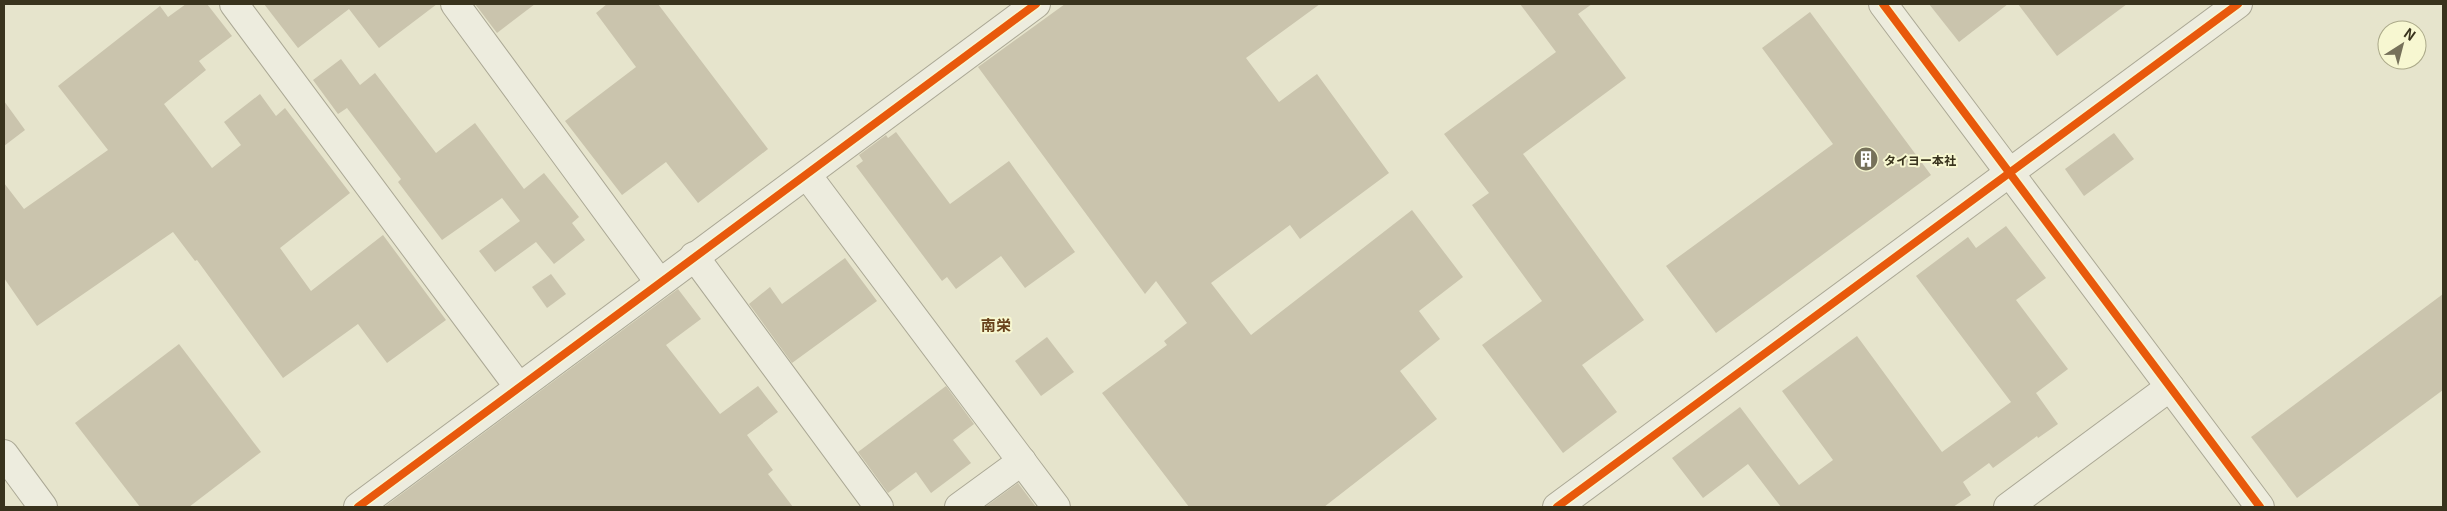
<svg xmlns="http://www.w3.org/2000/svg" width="2447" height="511" viewBox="0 0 2447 511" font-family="Georgia,'Noto Sans JP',serif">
  <rect width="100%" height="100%" fill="#e6e4cc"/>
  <!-- building -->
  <g fill="#cac4ad">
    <path d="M186 4H207L232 36 199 61 206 70 164 104 212 168 241 145 224 122 260 94 276 116 285 108 350 193 280 248 311 291 383 235 446 320 387 363 358 324 283 378 197 260 195 261 173 232 37 326 4 278V183L24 209 108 150 58 86 160 6 168 17Z"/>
    <path d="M264 4H437L379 48 349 9 298 48Z"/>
    <path d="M475 4H535L497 33Z"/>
    <path d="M607 4H658L768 149 698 203 666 162 622 195 565 121 636 67 596 13Z"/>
    <path d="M1065 4H1320L1246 58 1279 102 1317 74 1389 173 1300 239 1290 225 1211 283 1251 335 1412 210 1463 277 1419 311 1440 339 1400 371 1437 419 1324 507H1189L1102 393 1167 345 1164 341 1187 323 1156 281 1145 294 978 67Z"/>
    <path d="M1520 4H1592L1578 14 1626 78 1523 154 1644 320 1582 365 1617 412 1563 453 1482 345 1542 301 1472 205 1489 193 1444 134 1556 52Z"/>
    <path d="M1929 4H2008L1959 42Z"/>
    <path d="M2018 4H2127L2057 56Z"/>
    <path d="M1810 12 1931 175 1716 333 1666 266 1833 144 1762 48Z"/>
    <path d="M341 59 360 85 375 73 436 153 475 123 524 189 544 173 579 217 572 223 585 240 554 264 536 242 495 272 479 251 520 221 502 198 442 240 398 182 401 179 347 108 338 114 313 80Z"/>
    <path d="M4 101 25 130 4 146Z"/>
    <path d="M896 132 950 204 1009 161 1075 252 1025 288 1001 256 956 289 947 277 942 281 856 166 863 161 859 155 886 135 888 138Z"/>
    <path d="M2114 133 2134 159 2084 196 2065 169Z"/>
    <path d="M2006 226 2046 278 2016 300 2068 369 2036 393 2058 424 2038 438 2037 436 1993 468 1989 463 1963 482 1971 495 1953 507H1781L1748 464 1703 498 1672 458 1740 407 1799 485 1833 460 1782 391 1857 336 1942 452 2011 402 1916 276 1968 237 1976 248Z"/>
    <path d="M845 258 877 301 792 363 749 304 770 287 782 304Z"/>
    <path d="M551 274 566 294 547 308 532 287Z"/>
    <path d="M678 289 701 319 666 345 720 414 758 386 778 412 747 435 773 470 768 474 793 507H384Z"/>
    <path d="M2443 294V390L2297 498 2251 437Z"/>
    <path d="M1047 337 1074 372 1041 396 1015 361Z"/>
    <path d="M179 344 261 452 189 507H140L75 423Z"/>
    <path d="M946 386 974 424 953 440 971 463 931 493 916 472 888 493 858 452Z"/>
    <path d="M1018 483 1036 507H985Z"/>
  </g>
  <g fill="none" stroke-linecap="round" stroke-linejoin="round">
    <defs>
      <g id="minor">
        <path d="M234 4 518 386"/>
        <path d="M455 4 659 282"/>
        <path d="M1883 4 2260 507"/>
        <path d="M807 175 1056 507"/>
        <path d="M694 256 879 507"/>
        <path d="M4 454 43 507"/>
        <path d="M358 507 1036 4"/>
        <path d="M959 507 1022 461"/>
        <path d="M1557 507 2238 4"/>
        <path d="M2008 507 2170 387"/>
      </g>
    </defs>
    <!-- minor casing -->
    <use href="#minor" stroke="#aba895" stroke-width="30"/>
    <!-- minor -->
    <use href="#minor" stroke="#edecde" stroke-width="28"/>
    <defs>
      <g id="cycleway">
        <path d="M1883 4 2260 507"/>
        <path d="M358 507 1036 4"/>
        <path d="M1557 507 2238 4"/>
      </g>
    </defs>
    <!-- cycleway casing -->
    <use href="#cycleway" stroke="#f7f7d1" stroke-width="11"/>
    <!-- cycleway -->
    <use href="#cycleway" stroke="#e8590c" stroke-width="8"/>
  </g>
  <!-- icons -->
  <defs>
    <symbol id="building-disc" viewBox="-11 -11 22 22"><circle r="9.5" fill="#76715a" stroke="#f7f7d1"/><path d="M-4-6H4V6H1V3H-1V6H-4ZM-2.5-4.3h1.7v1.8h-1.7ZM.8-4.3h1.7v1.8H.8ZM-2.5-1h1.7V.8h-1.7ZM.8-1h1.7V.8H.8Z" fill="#fff"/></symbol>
  </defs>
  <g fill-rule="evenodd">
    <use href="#building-disc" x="1852" y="145" width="28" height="28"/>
  </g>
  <g text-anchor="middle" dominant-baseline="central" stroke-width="4" stroke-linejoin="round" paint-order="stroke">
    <!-- poi labels -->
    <g font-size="12" font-weight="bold" fill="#39331d" stroke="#f7f7d1" text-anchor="start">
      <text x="1884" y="159">タイヨー本社</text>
    </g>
    <!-- quarter labels -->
    <g font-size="15" font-weight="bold" fill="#68411a" stroke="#f7f7d1">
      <text x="996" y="324">南栄</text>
    </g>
  </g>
  <!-- border -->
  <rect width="2447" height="511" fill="none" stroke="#39331d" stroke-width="10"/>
  <!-- north arrow -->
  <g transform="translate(2402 45) rotate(36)"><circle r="24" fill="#f7f7d1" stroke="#aba989"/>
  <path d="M0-4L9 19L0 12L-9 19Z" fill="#76715a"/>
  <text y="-8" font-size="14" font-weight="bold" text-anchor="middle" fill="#39331d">N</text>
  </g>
</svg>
